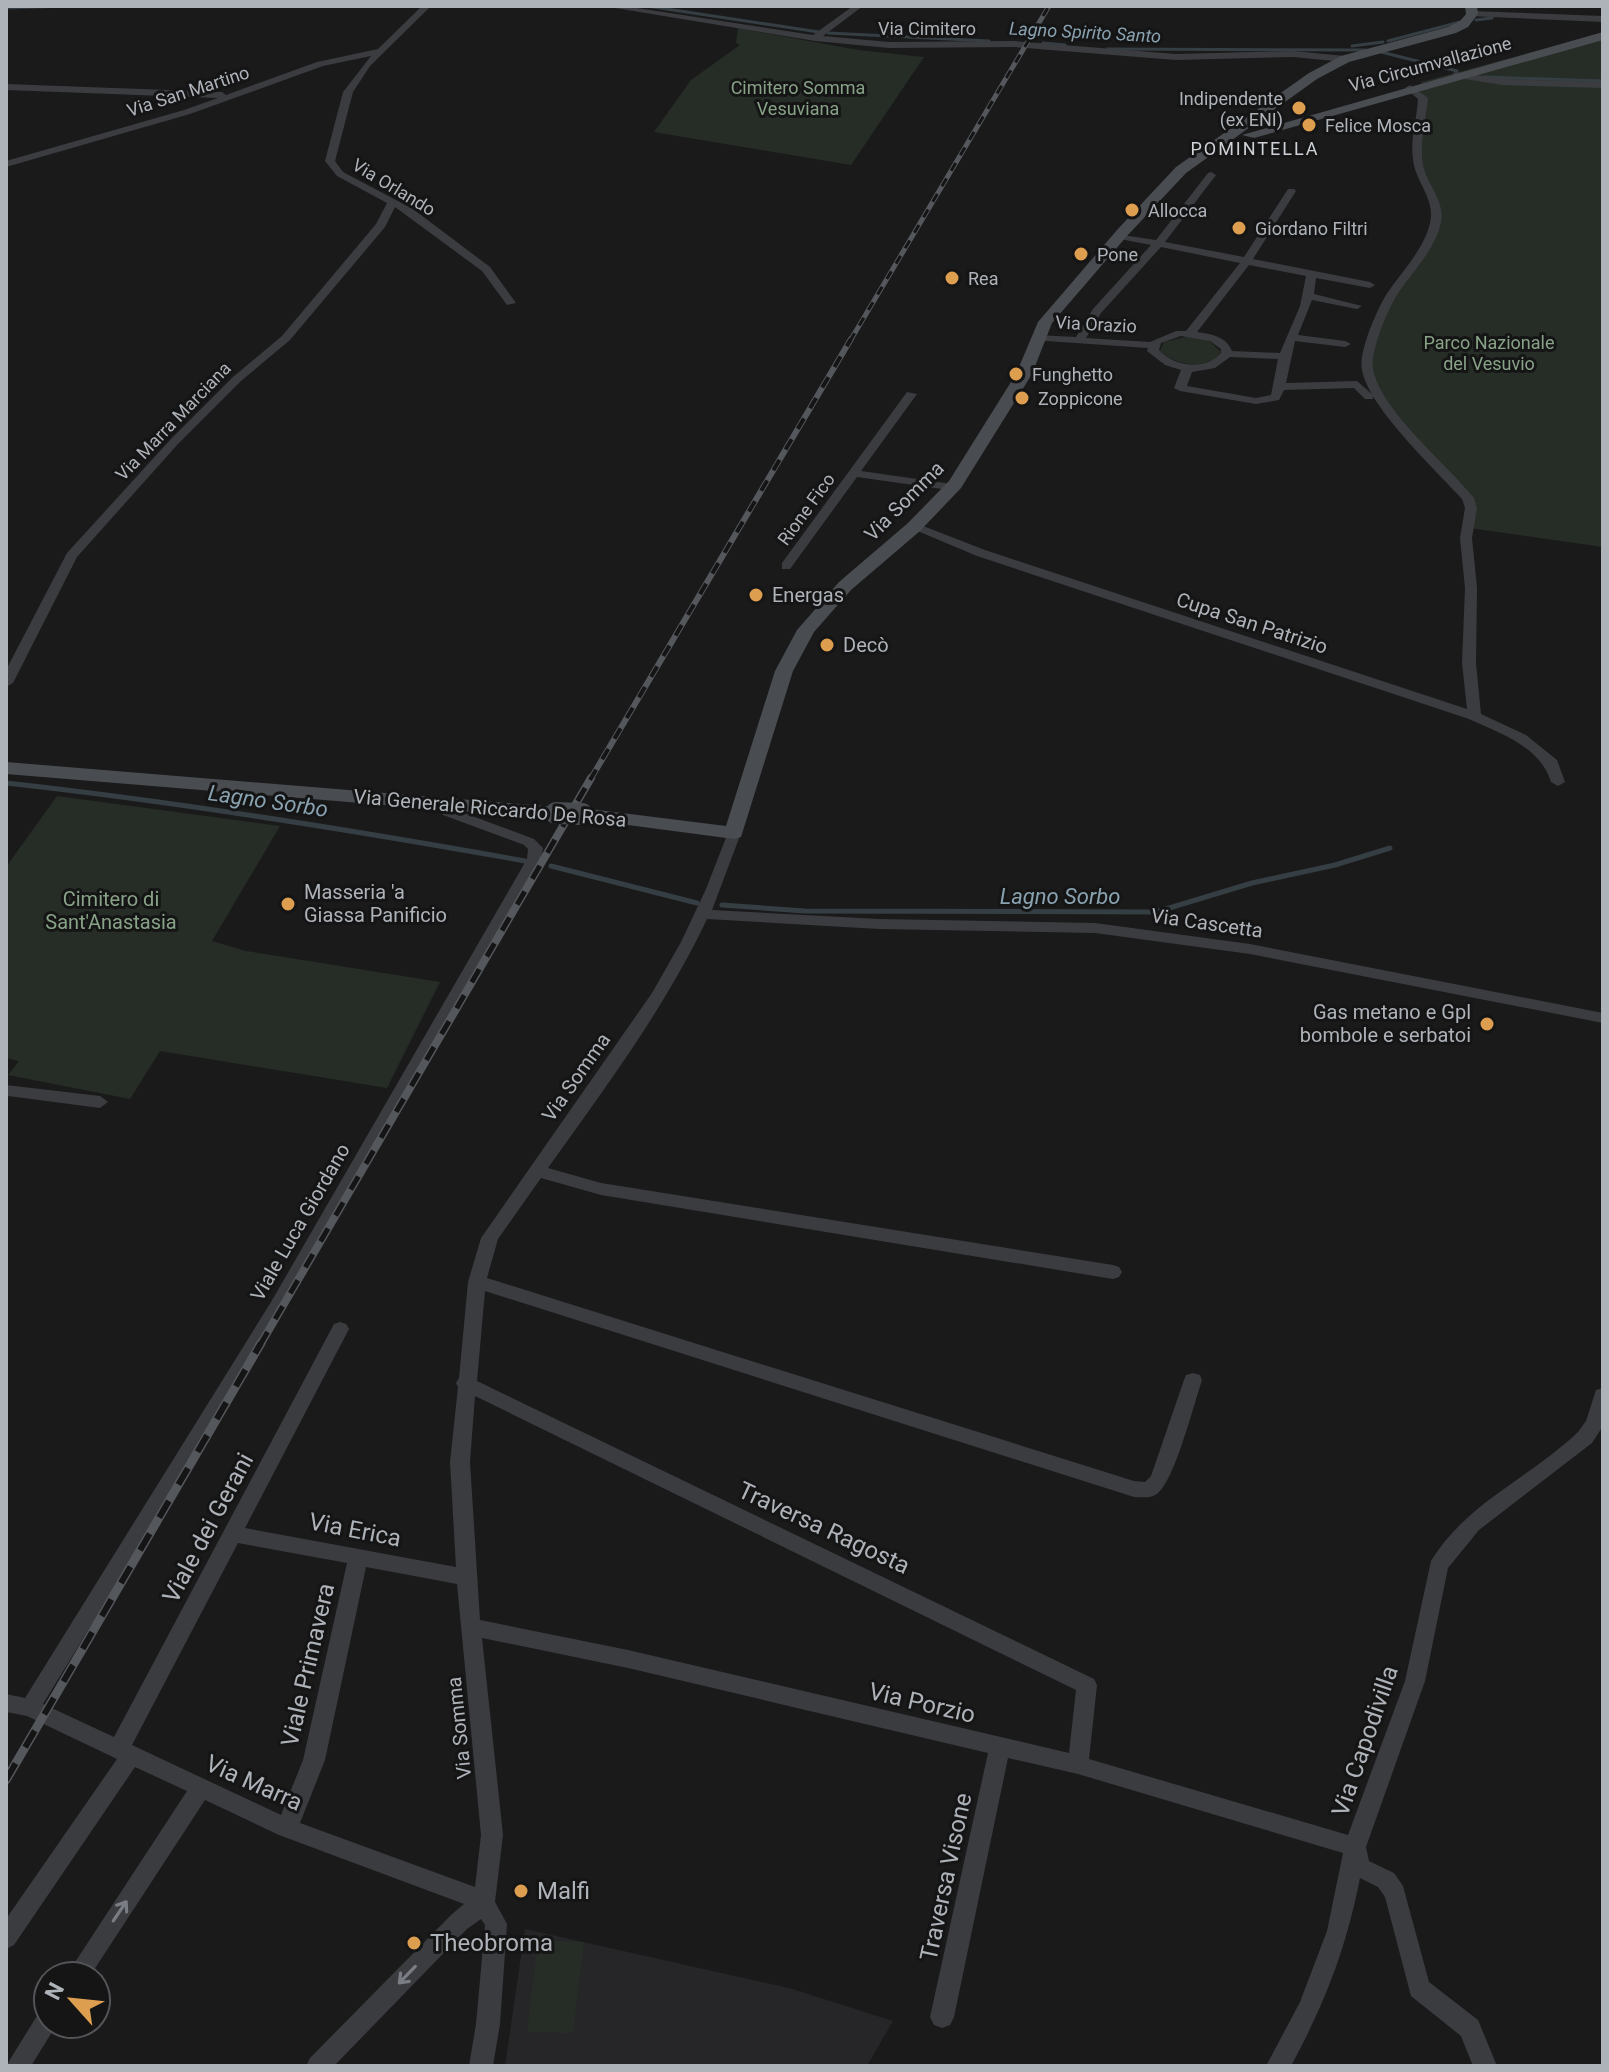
<svg xmlns="http://www.w3.org/2000/svg" width="1609" height="2072" viewBox="0 0 1609 2072" font-family="Roboto,sans-serif">
  <rect width="100%" height="100%" fill="#1a1a1b"/>
  <!-- built -->
  <path fill="#262628" d="M525 1929 789 1988 893 2021 867 2066H505Z"/>
  <!-- green -->
  <g fill="#262d26">
    <path d="M738 28 858 50 924 57 851 165 654 132 691 80 740 45 736 43Z"/>
    <path d="M1603 33V547L1470 528 1466 497 1390 413 1377 403 1368 385 1382 306 1425 244 1435 217 1428 188 1414 165 1421 82Z"/>
    <path d="M1190 336 1208 340 1221 352C1206 372 1176 365 1160 351L1164 342Z"/>
    <path d="M57 796 280 826 212 941 246 951 440 982 387 1088 160 1051 130 1099 8 1075 19 1061 6 1058V867Z"/>
    <path d="M538 1940 584 1942 573 2033 527 2032Z"/>
  </g>
  <g fill="none" stroke-linecap="round" stroke-linejoin="round">
    <!-- stream-far1 -->
    <g stroke="#353e43" stroke-width="3">
      <path d="M647 6 819 32"/>
      <path d="M6 8 67 6"/>
      <path d="M1476 20 1492 18"/>
      <path d="M828 33 989 41"/>
      <path d="M1388 41 1460 22"/>
      <path d="M1043 43 1065 45"/>
      <path d="M1352 46 1383 42"/>
      <path d="M1107 49 1366 50"/>
      <path d="M1381 52 1457 71"/>
      <path d="M1484 77 1603 81"/>
    </g>
    <!-- stream -->
    <g stroke="#353e43" stroke-width="5">
      <path d="M6 783C180 802 352 830 525 861"/>
      <path d="M551 866 697 903"/>
      <path d="M722 905 805 911 1156 912 1252 883 1335 865 1390 848"/>
    </g>
    <!-- street -->
    <g fill="#3b3c40" fill-rule="evenodd">
      <path d="M422 6H431L370 66 353 92 335 161 343 172 413 209 490 267 516 303 507 305 482 271 395 207 385 227 290 340 241 381 178 444 77 557 13 683 6 687V670L67 553 170 440 233 377 282 336 376 224 387 203 337 176 325 161 343 92 371 56 323 66 190 114 6 167V161L184 110 218 98 6 90V84L222 92 226 95 317 62 378 49Z"/>
      <path d="M603 6H624L813 35 853 6H863L823 36 889 42 1014 41 1176 54 1293 51 1345 56 1349 59 1345 62 1293 57 1176 60 1014 47 889 48 815 41Z"/>
      <path d="M1472 11 1603 16V22L1469 16 1468 14Z"/>
      <path d="M1456 72 1502 79 1603 82V88L1502 85 1453 77V73Z"/>
      <path d="M1410 85 1428 98C1426 120 1419 143 1423 165 1427 185 1445 200 1441 222 1435 252 1409 274 1394 300 1386 314 1370 353 1373 369 1380 410 1448 465 1474 498L1477 508 1472 538 1477 588 1476 663 1481 714 1526 735 1557 760 1565 782 1558 786 1551 782C1540 746 1501 734 1469 719L977 556 908 527 910 524H918L985 550 1467 709 1462 663 1465 588 1460 538 1465 508 1462 499C1435 469 1369 408 1362 370 1358 352 1377 310 1386 295 1401 272 1424 250 1430 223 1436 199 1415 182 1413 159 1410 139 1417 119 1418 99L1405 88Z"/>
      <path d="M1211 172 1216 175 1165 242 1244 257 1288 189H1294L1296 191 1253 259 1370 282 1375 285 1370 288 1316 278 1314 294 1362 306 1357 309 1312 300 1298 335 1345 341 1351 344 1345 347 1295 341 1286 383 1357 381 1373 395V399H1365L1354 388 1284 390 1279 400 1256 404 1180 391 1174 388 1181 370 1165 365 1147 351 1148 348 1032 340 1031 338 1036 335 1076 337 1093 309 1151 245 1115 238V234L1156 240 1208 173ZM1161 247 1240 263 1186 331H1176L1150 342 1086 338 1101 313ZM1249 265 1306 276 1300 306 1280 353 1232 351C1226 336 1211 334 1197 332ZM1181 336 1210 341 1221 349V353C1205 371 1175 367 1159 350L1161 343ZM1230 357 1278 359 1271 395 1256 398 1187 386 1192 372 1215 368Z"/>
      <path d="M907 392 917 394 861 471 952 484 958 488 956 491 857 477 790 569H782V563Z"/>
      <path d="M433 798 453 809 534 839 543 848 541 859 283 1312 43 1704 114 1737 334 1324 340 1322 346 1324 349 1329 245 1528 456 1567 450 1462 458 1387 456 1383 459 1378 468 1282 481 1238 652 993 681 942 706 889 729 830 734 829 741 833 712 910 879 919 1095 923 1250 944 1603 1013V1023L1250 954 1095 933 879 929 707 919C665 1008 605 1088 548 1168L601 1183 1113 1265 1119 1267 1122 1272 1119 1277 1113 1279 601 1195 541 1178 498 1239 487 1278 1134 1481 1145 1482 1151 1476 1184 1380 1186 1375 1193 1373 1200 1375 1202 1380C1194 1404 1175 1479 1158 1493 1151 1499 1143 1497 1134 1497L485 1291 477 1381 1094 1679 1097 1685 1089 1759 1348 1835 1405 1681 1431 1561C1467 1502 1530 1478 1578 1432L1586 1421 1596 1390 1603 1388V1426L1592 1443 1479 1530 1448 1568 1425 1681 1366 1847 1369 1861 1394 1873 1403 1886 1429 1982 1478 2020 1497 2066H1473L1461 2036 1411 1996 1385 1897 1378 1887 1360 1878C1346 1949 1325 2003 1291 2066H1266L1300 2002 1327 1931 1343 1853 1078 1774 1008 1758 954 2017 950 2025 942 2028 934 2025 930 2017 988 1753 628 1668 482 1638 503 1835 495 1902 507 1924 500 2024 493 2066H469L476 2024 485 1925 481 1919 467 1929 334 2066H306L310 2058 451 1915 464 1904 279 1835 205 1800 90 1976H66L187 1791 135 1767 14 1945 6 1949V1919L117 1759 27 1716 6 1712V1694L25 1698 271 1302 527 859 528 849 524 845 443 815 426 802ZM475 1396 1076 1690 1069 1753 628 1650 480 1620 470 1462ZM238 1543 347 1563 303 1760 281 1815 132 1745ZM366 1567 457 1584 481 1835 475 1887 300 1823 325 1760Z"/>
      <path d="M6 1085 100 1096 108 1102 100 1108 8 1096Z"/>
      <path d="M48 2008V2024H57L31 2066H6L40 2011Z"/>
    </g>
    <!-- secondary -->
    <g fill="#494c50" fill-rule="evenodd">
      <path d="M1465 6H1477L1478 14 1468 27 1456 33 1349 62 1317 79 1186 173 1127 236 1052 323 1032 374 961 488 920 531 851 590 814 632 793 671 741 837 734 839 575 818 572 814 575 810 582 808 726 826 775 671 797 630 839 582 908 523 949 481 1016 374 1038 322 1117 230 1176 167 1309 73 1341 56 1448 27 1460 21 1466 14Z"/>
      <path d="M1603 32V40L1254 138 1242 135Z"/>
      <path d="M6 762 556 807 566 813 556 819 6 774Z"/>
    </g>
    <defs>
      <path id="rail-far3" d="M850 341 1049 6"/>
      <path id="rail-far2" d="M590 780 851 339"/>
      <path id="rail-far1" d="M260 1345 591 778"/>
      <path id="rail" d="M6 1780 261 1343"/>
    </defs>
    <!-- rail-far3 casing -->
    <use href="#rail-far3" stroke="#54575b" stroke-width="5"/>
    <!-- rail-far2 casing -->
    <use href="#rail-far2" stroke="#54575b" stroke-width="6"/>
    <!-- rail-far1 casing -->
    <use href="#rail-far1" stroke="#54575b" stroke-width="8"/>
    <!-- rail casing -->
    <use href="#rail" stroke="#54575b" stroke-width="9"/>
    <!-- rail-far3 -->
    <use href="#rail-far3" stroke="#151516" stroke-width="3" stroke-dasharray="9" stroke-linecap="butt"/>
    <!-- rail-far2 -->
    <use href="#rail-far2" stroke="#151516" stroke-width="4" stroke-dasharray="12" stroke-linecap="butt"/>
    <!-- rail-far1 -->
    <use href="#rail-far1" stroke="#151516" stroke-width="5" stroke-dasharray="15" stroke-linecap="butt"/>
    <!-- rail -->
    <use href="#rail" stroke="#151516" stroke-width="6" stroke-dasharray="19" stroke-linecap="butt"/>
    <!-- secondary-bridge -->
    <path stroke="#494c50" stroke-width="22" d="M556 813 582 814"/>
  </g>
  <!-- one-way arrows -->
  <defs><path id="oneway-shaft" d="M-6 0H5M1.5-3L5.5 0L1.5 3" fill="none" stroke-width="1.6" stroke-linecap="round" stroke-linejoin="round" transform="scale(2)"/></defs>
  <g stroke="#7a7d83">
    <use href="#oneway-shaft" transform="translate(120 1911) rotate(-56)"/>
    <use href="#oneway-shaft" transform="translate(407 1975) rotate(134)"/>
  </g>
  <!-- markers -->
  <g fill="#dd9e50" stroke="#151516" stroke-width="3">
    <circle cx="1299" cy="108" r="8"/>
    <circle cx="1309" cy="125" r="8"/>
    <circle cx="1132" cy="210" r="8"/>
    <circle cx="1239" cy="228" r="8"/>
    <circle cx="1081" cy="254" r="8"/>
    <circle cx="952" cy="278" r="8"/>
    <circle cx="1016" cy="374" r="8"/>
    <circle cx="1022" cy="398" r="8"/>
    <circle cx="756" cy="595" r="8"/>
    <circle cx="827" cy="645" r="8"/>
    <circle cx="288" cy="904" r="8"/>
    <circle cx="1487" cy="1024" r="8"/>
    <circle cx="521" cy="1891" r="8"/>
    <circle cx="414" cy="1943" r="8"/>
  </g>
  <g text-anchor="middle" dominant-baseline="central" stroke-width="6" stroke-linejoin="round" paint-order="stroke">
    <!-- far-street labels -->
    <g font-size="18" fill="#aeb3b9" stroke="#151516">
      <text x="927" y="28">Via Cimitero</text>
      <text transform="translate(1430 64) rotate(-15)">Via Circumvallazione</text>
      <text transform="translate(188 91) rotate(-18)">Via San Martino</text>
      <text transform="translate(394 187) rotate(31)">Via Orlando</text>
      <text transform="translate(1096 324) rotate(3)">Via Orazio</text>
      <text transform="translate(173 421) rotate(-46)">Via Marra Marciana</text>
      <text transform="translate(806 509) rotate(-54)">Rione Fico</text>
    </g>
    <!-- far-water labels -->
    <g font-size="18" font-style="italic" fill="#89a2b0" stroke="#151516">
      <text transform="translate(1085 32) rotate(3)">Lagno Spirito Santo</text>
    </g>
    <!-- far-park labels -->
    <g font-size="18" fill="#88a287" stroke="#151516">
      <text x="798" y="87">Cimitero Somma<tspan x="798" dy="21">Vesuviana</tspan></text>
      <text x="1489" y="342">Parco Nazionale<tspan x="1489" dy="21">del Vesuvio</tspan></text>
    </g>
    <!-- far-poi labels -->
    <g font-size="18" fill="#aeb3b9" stroke="#151516" text-anchor="start">
      <text x="1283" y="98" text-anchor="end">Indipendente<tspan x="1283" dy="21">(ex ENI)</tspan></text>
      <text x="1325" y="125">Felice Mosca</text>
      <text x="1148" y="210">Allocca</text>
      <text x="1255" y="228">Giordano Filtri</text>
      <text x="1097" y="254">Pone</text>
      <text x="968" y="278">Rea</text>
      <text x="1032" y="374">Funghetto</text>
      <text x="1038" y="398">Zoppicone</text>
    </g>
    <!-- far-neighbourhood labels -->
    <g font-size="18" letter-spacing="2" fill="#ced1d6" stroke="#151516">
      <text x="1255" y="148">POMINTELLA</text>
    </g>
    <!-- street labels -->
    <g font-size="20" fill="#aeb3b9" stroke="#151516">
      <text transform="translate(904 501) rotate(-45)">Via Somma</text>
      <text transform="translate(1252 623) rotate(18)">Cupa San Patrizio</text>
      <text transform="translate(490 808) rotate(5)">Via Generale Riccardo De Rosa</text>
      <text transform="translate(1207 923) rotate(8)">Via Cascetta</text>
      <text transform="translate(576 1077) rotate(-55)">Via Somma</text>
      <text transform="translate(300 1222) rotate(-60)">Viale Luca Giordano</text>
      <text transform="translate(459 1728) rotate(-96)">Via Somma</text>
    </g>
    <!-- poi labels -->
    <g font-size="20" fill="#aeb3b9" stroke="#151516" text-anchor="start">
      <text x="772" y="595">Energas</text>
      <text x="843" y="645">Decò</text>
      <text x="304" y="892">Masseria 'a<tspan x="304" dy="23">Giassa Panificio</tspan></text>
      <text x="1471" y="1012" text-anchor="end">Gas metano e Gpl<tspan x="1471" dy="23">bombole e serbatoi</tspan></text>
    </g>
    <!-- park labels -->
    <g font-size="20" fill="#88a287" stroke="#151516">
      <text x="111" y="899">Cimitero di<tspan x="111" dy="23">Sant'Anastasia</tspan></text>
    </g>
    <!-- water labels -->
    <g font-size="22" font-style="italic" fill="#89a2b0" stroke="#151516">
      <text transform="translate(268 801) rotate(8)">Lagno Sorbo</text>
      <text x="1060" y="896">Lagno Sorbo</text>
    </g>
    <!-- near-street labels -->
    <g font-size="24" fill="#aeb3b9" stroke="#151516">
      <text transform="translate(208 1528) rotate(-62)">Viale dei Gerani</text>
      <text transform="translate(824 1528) rotate(25)">Traversa Ragosta</text>
      <text transform="translate(355 1530) rotate(11)">Via Erica</text>
      <text transform="translate(308 1665) rotate(-77)">Viale Primavera</text>
      <text transform="translate(922 1703) rotate(13)">Via Porzio</text>
      <text transform="translate(1365 1741) rotate(-71)">Via Capodivilla</text>
      <text transform="translate(254 1783) rotate(24)">Via Marra</text>
      <text transform="translate(946 1877) rotate(-78)">Traversa Visone</text>
    </g>
    <!-- near-poi labels -->
    <g font-size="24" fill="#aeb3b9" stroke="#151516" text-anchor="start">
      <text x="537" y="1891">Malfi</text>
      <text x="430" y="1943">Theobroma</text>
    </g>
  </g>
  <!-- border -->
  <rect width="1609" height="2072" fill="none" stroke="#aeb3b9" stroke-width="16"/>
  <!-- north arrow -->
  <g transform="translate(72 2000) rotate(297)"><circle r="38" fill="#151516" stroke="#525457" stroke-width="2"/>
  <path d="M0-6L14 30L0 20L-14 30Z" fill="#dd9e50"/>
  <text y="-12" font-size="22" font-weight="bold" text-anchor="middle" fill="#aeb3b9">N</text>
  </g>
</svg>
